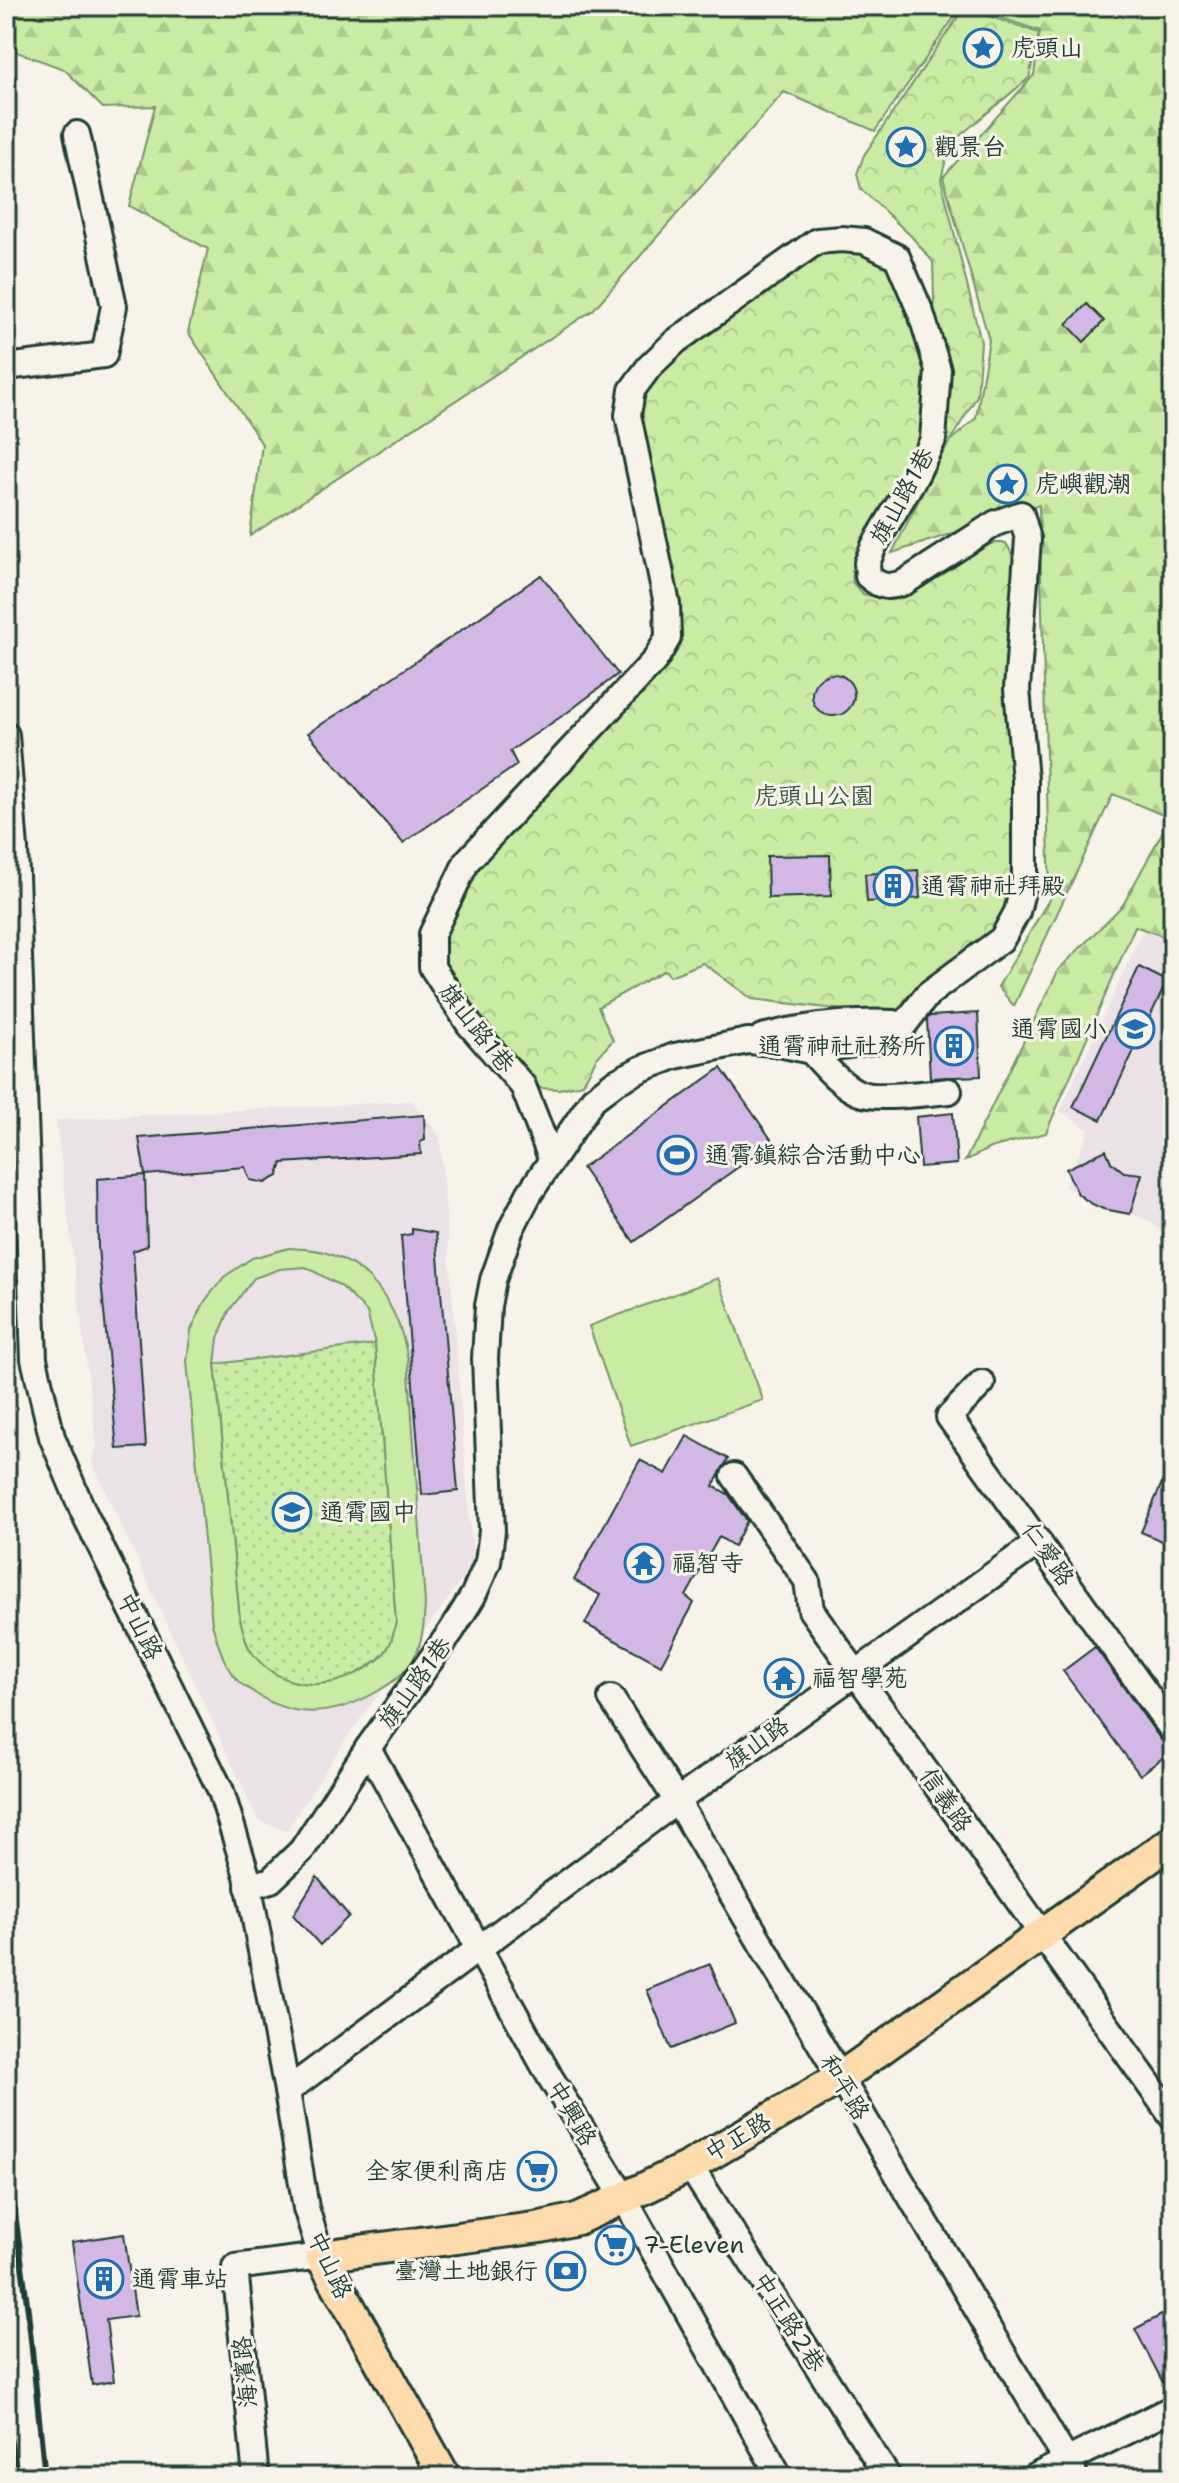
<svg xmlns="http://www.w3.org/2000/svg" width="1179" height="2483" viewBox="0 0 1179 2483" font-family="'Shantell Sans','LXGW WenKai TC',sans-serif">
  <defs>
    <pattern id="grass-dots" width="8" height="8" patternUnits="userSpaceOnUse" patternTransform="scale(2)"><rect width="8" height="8" fill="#c9eba3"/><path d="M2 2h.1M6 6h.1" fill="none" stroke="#acca8d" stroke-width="1.8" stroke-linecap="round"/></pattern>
    <pattern id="forest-firs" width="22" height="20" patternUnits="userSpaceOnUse" patternTransform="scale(2)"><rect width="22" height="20" fill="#c9eba3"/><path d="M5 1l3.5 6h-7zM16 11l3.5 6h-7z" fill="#acca8d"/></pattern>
    <pattern id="park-crowns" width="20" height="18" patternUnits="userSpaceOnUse" patternTransform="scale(2)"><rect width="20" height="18" fill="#c9eba3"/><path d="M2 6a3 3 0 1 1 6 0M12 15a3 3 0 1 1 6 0" fill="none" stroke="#acca8d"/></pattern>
  </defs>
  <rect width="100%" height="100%" fill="#f7f3e8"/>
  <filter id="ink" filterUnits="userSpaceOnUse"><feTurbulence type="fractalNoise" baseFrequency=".0125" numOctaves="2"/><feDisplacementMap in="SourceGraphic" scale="16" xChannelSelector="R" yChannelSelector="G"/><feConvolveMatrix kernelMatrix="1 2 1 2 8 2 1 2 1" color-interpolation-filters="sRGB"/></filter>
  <g filter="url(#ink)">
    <!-- built -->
    <g fill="#ece1e7">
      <path d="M1173 865V1240L1147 1220 1065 1187 1089 1130 1060 1111Z"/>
      <path d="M412 1101 440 1137 473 1564 344 1742 286 1831 258 1820 91 1460 97 1448 56 1120Z"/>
    </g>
    <!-- grass -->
    <path fill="url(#grass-dots)" stroke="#74946c" stroke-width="2" d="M375 1344 396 1622C394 1629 393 1639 389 1646 383 1658 372 1665 361 1671 323 1693 276 1688 250 1650 245 1641 243 1629 240 1620L215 1364Z"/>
    <!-- forest -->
    <g fill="url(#forest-firs)" stroke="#74946c" stroke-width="2">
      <path d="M6 6H962L875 131 784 92 593 310 250 536 262 444 188 332 208 249 129 206 155 106 103 108 64 69 6 48Z"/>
      <path d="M966 6H1173V940L1135 926 1046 1133 990 1148 965 1161 1059 969 1123 905 1170 818 1113 794 1014 1006 998 987 1050 898 1039 505 892 553 948 443 976 418 989 340 943 177 1034 75 1040 31Z"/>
    </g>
    <!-- park -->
    <path fill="url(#park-crowns)" stroke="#74946c" stroke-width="2" d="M964 8 1039 33 1029 78 950 144 941 179 981 342 977 396 943 453 921 446 866 540 852 571 853 583 863 594 891 600 993 543H1006L1013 556 1006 679 1018 868 1008 906 990 936 894 1025 869 1013 752 999 703 963 670 976 665 970 598 1007 613 1040 596 1059 583 1084 559 1089 540 1088 452 988 440 964 439 946 447 921 486 849 670 659 678 643 680 626 641 436C642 402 642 392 665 366L818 255 835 247 862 251 877 258 898 280 921 360 935 336 933 262 912 237 861 189 857 174 864 155Z"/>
    <!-- pitch -->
    <g fill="#c9eba3" stroke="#74946c" stroke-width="2" fill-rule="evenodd">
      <path d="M289 1248C301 1249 316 1249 327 1253 376 1269 399 1311 408 1359L425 1604C424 1623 423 1641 414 1658 407 1672 392 1683 378 1691 336 1716 293 1721 252 1691 247 1688 240 1684 237 1680 223 1664 218 1643 212 1624L187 1361 191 1330 205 1301 224 1277 252 1258ZM306 1267 341 1286 367 1312 375 1344 396 1622C394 1629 393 1639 389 1646 383 1658 372 1665 362 1671 323 1693 276 1688 250 1650 245 1641 243 1629 240 1620L215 1364 218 1338 229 1311 254 1278 280 1269Z"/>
      <path d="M718 1278 763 1400 631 1446 589 1326Z"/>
    </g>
    <!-- building -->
    <g fill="#d3b8e6" stroke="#1f3d34" stroke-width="2">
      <path d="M1087 304 1104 321 1084 342 1067 324Z"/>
      <path d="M541 575 618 674 568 712 510 751 517 765 403 843 308 733 370 693Z"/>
      <circle cx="833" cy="695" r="21"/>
      <path d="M830 855 831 896 768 898 767 856Z"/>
      <path d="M918 870 920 898 867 902 865 874Z"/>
      <path d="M1139 967 1167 981 1101 1120 1073 1107Z"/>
      <path d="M978 1013 981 1076 930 1078 927 1019 930 1016Z"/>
      <path d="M721 1068 773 1142 634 1242 582 1168Z"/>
      <path d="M953 1113 957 1164 920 1167 916 1117Z"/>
      <path d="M424 1115 425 1140 420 1142 421 1154 282 1163 278 1176 265 1183 250 1180 245 1167 145 1175 139 1138Z"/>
      <path d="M1106 1150 1111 1162 1124 1172 1142 1174 1130 1214 1103 1209 1090 1203 1078 1194 1066 1169Z"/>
      <path d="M145 1175 147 1246 133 1251 146 1447 117 1449 98 1248 97 1179Z"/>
      <path d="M412 1229 436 1233 458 1491 422 1495 401 1236 412 1234Z"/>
      <path d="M687 1436 728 1459 713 1486 728 1494 747 1521 734 1546 719 1537 686 1596 694 1603 661 1665 585 1624 600 1595 574 1580 640 1460 666 1474Z"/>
      <path d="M1173 1457V1546L1141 1532Z"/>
      <path d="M1095 1647 1161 1740 1173 1746V1750L1140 1775 1063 1671Z"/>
      <path d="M317 1877 349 1916 320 1945 293 1915Z"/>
      <path d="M710 1964 735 2023 671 2049 647 1990Z"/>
      <path d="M124 2234 136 2316 106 2320 114 2381 92 2385 72 2242Z"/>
      <path d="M1173 2309V2393L1169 2394 1135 2329Z"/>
    </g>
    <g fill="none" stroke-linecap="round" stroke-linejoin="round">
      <defs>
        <g id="minor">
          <path d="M6 367 104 355 114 306 77 134"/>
          <path d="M6 735 15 849 34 1359 52 1437 83 1511 221 1791 247 1876 287 2091 306 2208 321 2256 235 2267 256 2477"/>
          <path d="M762 1037C804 1026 850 1021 894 1023L901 1029"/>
          <path d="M811 1051C824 1065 840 1085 859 1093 874 1100 930 1093 949 1091"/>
          <path d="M982 1383 949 1417 1173 1731"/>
          <path d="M734 1476 807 1581 811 1610 1173 2118"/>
          <path d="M611 1698 677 1801 1076 2477"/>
          <path d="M368 1748 550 2077 624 2198 780 2477"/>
          <path d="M248 1887 271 1880 302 1850 368 1748 452 1630 473 1596 488 1562 492 1531 485 1359 488 1306 493 1280 511 1229 529 1194 593 1099 614 1083 641 1069 675 1056 748 1041 775 1043 811 1051 880 1040 901 1029 928 994 1002 939 1017 912 1025 879V780L1017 689 1028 539 1021 514 996 523 905 582C889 588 881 588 868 576L867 563 874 546 916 475 933 440 938 370 921 313 897 257 864 241 842 239 817 241 676 341 649 367 632 390 628 415 667 604 668 638 655 660 467 861 432 934V967L469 1024 523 1086 551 1158"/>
          <path d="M287 2091 677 1801 1039 1542"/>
          <path d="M690 2166 888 2477"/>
          <path d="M1034 2477 1173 2408"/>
        </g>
        <path id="major" d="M445 2477 321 2256 541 2227 577 2219 624 2198 690 2166 840 2078 1173 1841"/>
      </defs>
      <!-- minor casing -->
      <use href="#minor" stroke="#1f3d34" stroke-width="30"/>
      <!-- major casing -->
      <use href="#major" stroke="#1f3d34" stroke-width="36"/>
      <!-- minor -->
      <use href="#minor" stroke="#f7f3e8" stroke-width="24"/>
      <!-- major -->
      <use href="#major" stroke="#fedbac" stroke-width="30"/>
      <!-- rail -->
      <g stroke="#1f3d34" stroke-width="6">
        <path d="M6 2145 28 2311 45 2477"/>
        <path d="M6 2418 18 2477"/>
      </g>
    </g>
  </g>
  <!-- icons -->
  <defs>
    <symbol id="sight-ring" viewBox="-11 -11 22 22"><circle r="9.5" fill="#f7f3e8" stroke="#1f6fb2" stroke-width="1.5"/><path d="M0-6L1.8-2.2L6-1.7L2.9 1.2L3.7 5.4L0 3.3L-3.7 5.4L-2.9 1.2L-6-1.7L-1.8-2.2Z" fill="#1f6fb2"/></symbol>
    <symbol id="building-ring" viewBox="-11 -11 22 22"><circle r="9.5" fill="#f7f3e8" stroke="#1f6fb2" stroke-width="1.5"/><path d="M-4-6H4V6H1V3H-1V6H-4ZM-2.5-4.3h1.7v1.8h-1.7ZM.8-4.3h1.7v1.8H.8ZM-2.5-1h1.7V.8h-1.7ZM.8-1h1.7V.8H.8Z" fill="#1f6fb2"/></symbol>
    <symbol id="school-ring" viewBox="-11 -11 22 22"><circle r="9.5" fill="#f7f3e8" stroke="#1f6fb2" stroke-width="1.5"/><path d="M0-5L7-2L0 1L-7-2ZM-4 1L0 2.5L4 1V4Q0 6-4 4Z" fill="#1f6fb2"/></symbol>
    <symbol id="stadium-ring" viewBox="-11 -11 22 22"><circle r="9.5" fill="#f7f3e8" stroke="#1f6fb2" stroke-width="1.5"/><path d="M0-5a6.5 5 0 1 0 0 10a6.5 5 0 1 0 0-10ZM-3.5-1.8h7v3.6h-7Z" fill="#1f6fb2"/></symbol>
    <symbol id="temple-ring" viewBox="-11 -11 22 22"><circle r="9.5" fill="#f7f3e8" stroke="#1f6fb2" stroke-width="1.5"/><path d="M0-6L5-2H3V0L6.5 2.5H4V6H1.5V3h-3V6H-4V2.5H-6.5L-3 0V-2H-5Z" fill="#1f6fb2"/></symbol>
    <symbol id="supermarket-ring" viewBox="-11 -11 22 22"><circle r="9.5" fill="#f7f3e8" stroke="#1f6fb2" stroke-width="1.5"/><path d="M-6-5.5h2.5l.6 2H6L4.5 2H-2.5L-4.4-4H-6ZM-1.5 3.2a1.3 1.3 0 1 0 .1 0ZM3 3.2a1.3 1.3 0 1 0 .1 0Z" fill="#1f6fb2"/></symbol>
    <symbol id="bank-ring" viewBox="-11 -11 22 22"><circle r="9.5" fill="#f7f3e8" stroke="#1f6fb2" stroke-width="1.5"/><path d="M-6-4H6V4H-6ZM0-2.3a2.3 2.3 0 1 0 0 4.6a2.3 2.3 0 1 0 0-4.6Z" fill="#1f6fb2"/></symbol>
  </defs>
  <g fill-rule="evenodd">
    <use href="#sight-ring" x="961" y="26" width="44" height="44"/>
    <use href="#sight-ring" x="884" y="125" width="44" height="44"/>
    <use href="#sight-ring" x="985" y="462" width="44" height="44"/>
    <use href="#building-ring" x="871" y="864" width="44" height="44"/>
    <use href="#school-ring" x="1113" y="1007" width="44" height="44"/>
    <use href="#building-ring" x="932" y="1024" width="44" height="44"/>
    <use href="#stadium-ring" x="655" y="1133" width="44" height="44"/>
    <use href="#school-ring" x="270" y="1490" width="44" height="44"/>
    <use href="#temple-ring" x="622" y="1541" width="44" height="44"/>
    <use href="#temple-ring" x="762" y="1656" width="44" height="44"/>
    <use href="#supermarket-ring" x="515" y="2149" width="44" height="44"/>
    <use href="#supermarket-ring" x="593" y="2223" width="44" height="44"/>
    <use href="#bank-ring" x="544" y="2249" width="44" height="44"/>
    <use href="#building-ring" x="82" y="2257" width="44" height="44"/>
  </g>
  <g text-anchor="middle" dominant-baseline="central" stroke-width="6" stroke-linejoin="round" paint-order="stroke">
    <!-- poi labels -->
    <g font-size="24" fill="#1f3d34" stroke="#f7f3e8" text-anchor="start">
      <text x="1011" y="48">虎頭山</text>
      <text x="934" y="147">觀景台</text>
      <text x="1035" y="484">虎嶼觀潮</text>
      <text x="921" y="886">通霄神社拜殿</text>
      <text x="1107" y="1029" text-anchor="end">通霄國小</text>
      <text x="926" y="1046" text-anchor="end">通霄神社社務所</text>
      <text x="705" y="1155">通霄鎮綜合活動中心</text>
      <text x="320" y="1512">通霄國中</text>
      <text x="672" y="1563">福智寺</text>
      <text x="812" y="1678">福智學苑</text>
      <text x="509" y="2171" text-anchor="end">全家便利商店</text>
      <text x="643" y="2245">7-Eleven</text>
      <text x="538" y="2271" text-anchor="end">臺灣土地銀行</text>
      <text x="132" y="2279">通霄車站</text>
    </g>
    <!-- street labels -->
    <g font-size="24" fill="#1f3d34" stroke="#f7f3e8">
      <text transform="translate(902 496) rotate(-61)">旗山路1巷</text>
      <text transform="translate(477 1028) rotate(52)">旗山路1巷</text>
      <text transform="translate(1048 1554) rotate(55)">仁愛路</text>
      <text transform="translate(140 1626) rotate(64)">中山路</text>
      <text transform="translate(415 1683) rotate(-54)">旗山路1巷</text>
      <text transform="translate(757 1743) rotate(-36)">旗山路</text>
      <text transform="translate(946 1800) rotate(55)">信義路</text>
      <text transform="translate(845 2087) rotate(59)">和平路</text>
      <text transform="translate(572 2113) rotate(59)">中興路</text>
      <text transform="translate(738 2137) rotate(-30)">中正路</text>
      <text transform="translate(330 2265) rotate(65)">中山路</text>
      <text transform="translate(789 2322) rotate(58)">中正路2巷</text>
      <text transform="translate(245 2372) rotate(-96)">海濱路</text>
    </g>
    <!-- park labels -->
    <g font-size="24" fill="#385745" stroke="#f7f3e8">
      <text x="814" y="796">虎頭山公園</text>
    </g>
  </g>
  <!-- margin -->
  <rect width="1179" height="2483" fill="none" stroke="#f7f3e8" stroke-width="32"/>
  <rect x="16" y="16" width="1147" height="2451" fill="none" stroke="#1f3d34" stroke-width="3" filter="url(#ink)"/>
</svg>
